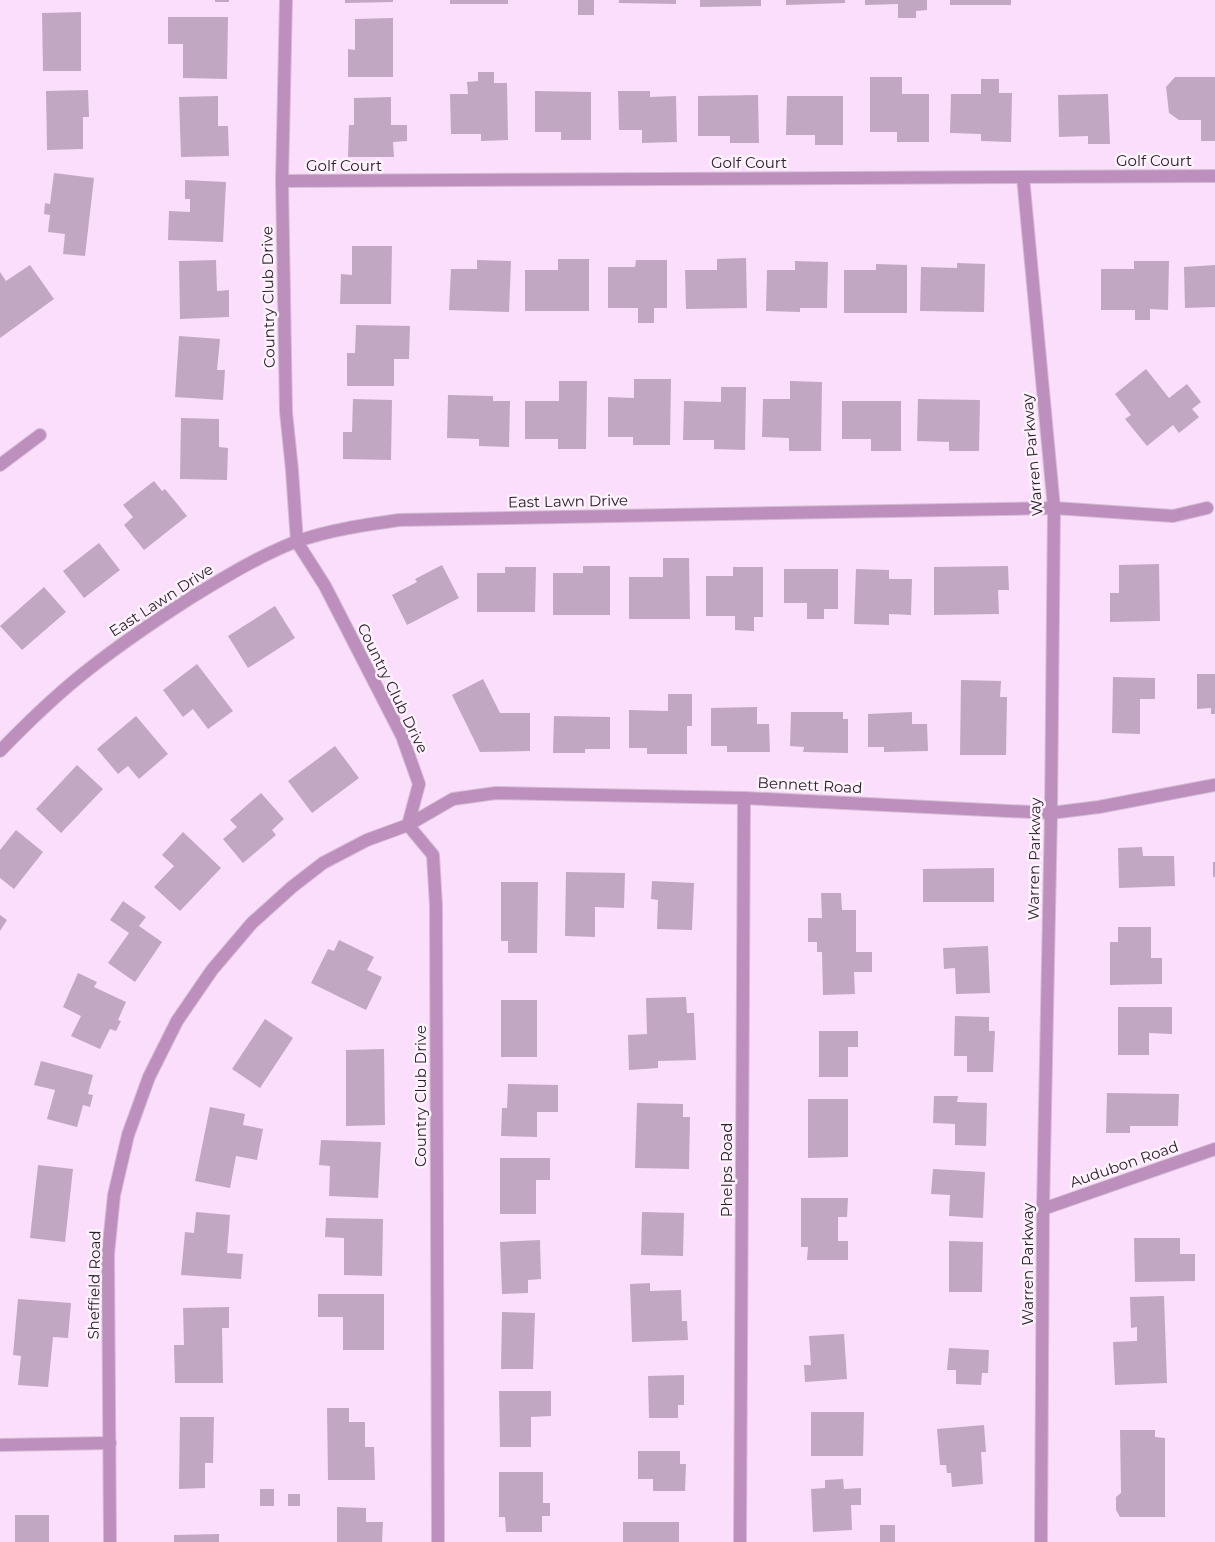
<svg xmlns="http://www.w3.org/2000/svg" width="1215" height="1542" viewBox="0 0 1215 1542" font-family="Montserrat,sans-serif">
  <rect width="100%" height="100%" fill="#fbdefb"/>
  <!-- building -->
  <g fill="#c2a7c2">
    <rect x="215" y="0" width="14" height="2"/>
    <path d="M345 0H393V2L345 3Z"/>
    <rect x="450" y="0" width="58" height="4"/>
    <rect x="578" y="0" width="16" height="15"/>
    <path d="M619 0H676V4L619 3Z"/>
    <path d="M700 0H761V6L700 7Z"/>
    <path d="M786 0H845V3L786 5Z"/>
    <path d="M865 0H927V10L916 11V18H898V4L865 5Z"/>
    <rect x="950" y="0" width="61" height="5"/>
    <path d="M81 12V71H43L42 13Z"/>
    <path d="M168 17H228L227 79 183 78V44H168Z"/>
    <path d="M393 18V77H348V49L355 50V19Z"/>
    <path d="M478 72H494V83H507L508 140 481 141V134H451L450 94H468L467 82 478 81Z"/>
    <path d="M870 77H902V94H929V142H897V132H870Z"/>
    <path d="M1175 77H1215V141H1201V120H1179L1169 113 1166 87Z"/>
    <path d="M981 79H999V93H1012L1011 142 981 141V134L950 133 951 94H981Z"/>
    <path d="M88 90 89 117H83V149L47 150 46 91Z"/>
    <path d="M535 91 591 92V140H561V132H535Z"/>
    <path d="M618 91H650V97L676 96 677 142 642 143V130H619Z"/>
    <path d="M1108 94 1110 144H1088V136L1059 137 1058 95Z"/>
    <path d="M758 95 759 143H730V136H698V96Z"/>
    <path d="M218 96V126H228L229 156 181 157 179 97Z"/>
    <path d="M787 96H843V145H815V135H786Z"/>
    <path d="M391 97V125H407V141L393 142 394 157H348L349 125H354V98Z"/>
    <path d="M54 173 94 178 85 256 63 254 65 234 48 232 50 215 44 214 45 203 50 204Z"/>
    <path d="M185 180 226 182 223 242 168 240 169 211 190 212V199H185Z"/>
    <path d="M352 246H392L391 304H340L341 274 352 275Z"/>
    <path d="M746 258 747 308 686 309 685 270H717V259Z"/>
    <path d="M558 259H589V311H525V270H558Z"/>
    <path d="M216 260 217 291 229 290V317L180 319 179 261Z"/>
    <path d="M477 260 511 261 509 312 449 310 451 269H477Z"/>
    <path d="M636 260H667V308H654V323H638V308H608V267H635Z"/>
    <path d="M795 261 828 262 827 308H800V312L766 311 767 270H795Z"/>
    <path d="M1134 261H1169L1168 310 1150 309V320H1135V310H1101V269H1134Z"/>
    <path d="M957 263 985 264 984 312 920 311 921 267 957 268Z"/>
    <path d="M876 264 907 265V313H844V270H876Z"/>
    <path d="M30 265 54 299 0 338V272L6 281Z"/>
    <path d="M1215 265V307L1185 308 1184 267Z"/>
    <path d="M356 325 410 326 409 359H394V386H347V353H355Z"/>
    <path d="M179 336 220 339 217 370H225L223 400 175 397Z"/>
    <path d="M1146 369 1169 398 1187 384 1201 402 1192 409 1199 417 1179 433 1173 425 1147 446 1125 419 1131 415 1115 394Z"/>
    <path d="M634 379H671L670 445H633V437H608V397L634 398Z"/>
    <path d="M559 381H587L586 449H558V439H525V401H559Z"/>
    <path d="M790 381 822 382 821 451H789V438L762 437 763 399H790Z"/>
    <path d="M721 387H746L745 450 714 449V440H683L684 401 721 402Z"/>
    <path d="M448 395 493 396V401H510L509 447 479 446V439L447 438Z"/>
    <path d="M353 399 392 400 391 460 343 459V432H352Z"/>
    <path d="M918 399 980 400 979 451H949V442L917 441Z"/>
    <path d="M842 401H901V451H871V439H842Z"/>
    <path d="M181 418 219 419V447L228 448 227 480 180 479Z"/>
    <path d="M154 481 162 491 165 489 187 516 144 550 124 525 133 517 123 505Z"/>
    <path d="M99 543 120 570 84 598 63 571Z"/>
    <path d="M663 558H689L690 619H629V577H663Z"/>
    <path d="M1159 564 1160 621 1110 622V593H1119V565Z"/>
    <path d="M442 565 459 598 407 625 392 595 417 582 415 579Z"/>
    <path d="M583 566H610V615H553V573H583Z"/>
    <path d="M1008 566 1009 590H998L999 614 934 615V567Z"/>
    <path d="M505 567H536L535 612H477V573H505Z"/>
    <path d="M733 567H763V617H754V631L735 630V616H706V576H733Z"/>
    <path d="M784 569H838V609H824V619H807V603H784Z"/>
    <path d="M856 569 889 570V579H912L911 615 889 614V625L854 624Z"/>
    <path d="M44 587 66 612 22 650 0 626Z"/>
    <path d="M275 606 295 638 248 668 228 636Z"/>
    <path d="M197 664 233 711 208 729 193 709 183 717 163 690Z"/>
    <path d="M1197 674H1215V714H1211V708L1197 709Z"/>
    <path d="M1113 677 1155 678V699H1140V734L1112 733Z"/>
    <path d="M483 679 500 713H530V751L480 752 452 695Z"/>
    <path d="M961 680 1001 681 1000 697H1007L1006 755H960Z"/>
    <path d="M668 694H692V726H687V754H647V748H629V710L668 711Z"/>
    <path d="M757 707V724H769L770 752H727V746H711V708Z"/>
    <path d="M791 712H843V719H848V753L803 752 804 747 790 746Z"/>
    <path d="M912 712V724H927L928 751 884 752V747H868V714Z"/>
    <path d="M136 716 168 754 139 779 128 766 118 774 97 749Z"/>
    <path d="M554 716 610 717V749H585V753H553Z"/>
    <path d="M335 746 359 778 312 813 288 781Z"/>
    <path d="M77 765 103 789 61 833 36 809Z"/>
    <path d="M261 793 284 819 272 830 276 835 243 863 223 839 237 827 230 820Z"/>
    <path d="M16 830 43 852 14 889 0 878V850Z"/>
    <path d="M183 832 221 868 180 911 154 887 174 866 162 855Z"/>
    <path d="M1142 847 1143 856H1174L1175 886 1119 888 1118 848Z"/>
    <rect x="1213" y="862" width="2" height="15"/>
    <path d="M994 868V902H923V869Z"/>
    <path d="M566 872 625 873 624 908 595 907V937L565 936Z"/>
    <path d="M652 881 694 883 692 930 657 929 658 900 651 899Z"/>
    <path d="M501 882H538L537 953H508V941H501Z"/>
    <path d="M821 893H841L842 910H856V952H872V972H854L855 994 823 995 822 952H817V942H808V918H822Z"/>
    <path d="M123 901 146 917 139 926 162 942 135 982 108 963 129 933 110 920Z"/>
    <path d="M0 915 7 920 0 931Z"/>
    <path d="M1118 927H1151V958H1162V984L1110 985V942H1118Z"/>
    <path d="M339 940 374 957 367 970 382 977 366 1010 311 983 328 949 334 951Z"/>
    <path d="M988 946 990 993 956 994 955 968 944 969 943 948Z"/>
    <path d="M78 973 97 982 94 987 126 1002 118 1020 121 1021 116 1031 110 1029 100 1049 71 1036 81 1016 63 1007Z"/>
    <path d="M686 997 687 1013H694L696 1060 658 1061V1068L629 1070 628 1035 647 1034 646 998Z"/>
    <rect x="501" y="1000" width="36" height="57"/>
    <path d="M1118 1007H1172V1034L1149 1033V1055H1118Z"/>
    <path d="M955 1016 989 1017V1031H995L993 1072H967V1056H954Z"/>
    <path d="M265 1019 293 1038 260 1088 232 1069Z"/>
    <path d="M819 1031H858V1047H848V1077H819Z"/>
    <path d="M384 1049 385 1125 346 1126V1050Z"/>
    <path d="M41 1061 93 1075 88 1094 93 1095 90 1107 83 1105 77 1127 47 1119 55 1090 34 1085Z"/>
    <path d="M508 1084 558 1085V1112H537V1137L501 1136 502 1108H507Z"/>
    <path d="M1107 1093 1179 1094 1178 1126H1130V1133H1106Z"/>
    <path d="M934 1096H958L957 1102 987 1103 986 1146 955 1145V1124L933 1123Z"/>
    <path d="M808 1099H848V1157L808 1158Z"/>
    <path d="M637 1103 683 1104V1117H690L689 1169 635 1168Z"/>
    <path d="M210 1107 245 1114 243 1125 263 1129 257 1160 236 1156 230 1188 195 1181Z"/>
    <path d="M321 1140 381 1142 378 1198 329 1196 330 1166 319 1165Z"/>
    <path d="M500 1158H550V1180H536V1214H500Z"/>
    <path d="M38 1165 73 1169 65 1242 30 1238Z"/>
    <path d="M933 1169 985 1172 983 1218 949 1216 950 1195 931 1194Z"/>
    <path d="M801 1198H848L847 1217H838V1241H848V1260H807L808 1247H801Z"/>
    <path d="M196 1212 230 1215 227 1253 243 1254 241 1279 181 1275 185 1232 194 1233Z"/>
    <path d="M642 1212 684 1213 683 1256 641 1255Z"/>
    <path d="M326 1218 383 1219 382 1276 344 1275V1238L325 1237Z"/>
    <path d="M1134 1238H1180V1254H1195V1281L1135 1282Z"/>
    <path d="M540 1240 541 1279 528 1280V1293L502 1294 500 1242Z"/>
    <path d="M949 1241 983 1242 982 1292H949Z"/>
    <path d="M650 1283V1291L681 1290 682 1321H687L688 1340 632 1342 630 1284Z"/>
    <path d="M318 1294H384V1350H343V1317H318Z"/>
    <path d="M1164 1296 1167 1383 1115 1385 1113 1342 1137 1341V1327L1131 1328 1130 1297Z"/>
    <path d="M18 1299 71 1303 68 1338 53 1337 48 1387 18 1385 21 1356 13 1355Z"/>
    <path d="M229 1307V1328H222L223 1383H175L174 1345H184L183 1308Z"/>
    <path d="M502 1312 535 1313 533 1369H501Z"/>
    <path d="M844 1334 847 1379 805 1382 804 1365H811L809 1336Z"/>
    <path d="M949 1348 989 1350 988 1373H982L981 1385 956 1384V1370H947Z"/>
    <path d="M684 1375V1405H678V1418H649L648 1376Z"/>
    <path d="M499 1391H551V1416L531 1417V1447H500Z"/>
    <path d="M327 1408H349V1422H365V1447H374L375 1480H328Z"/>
    <path d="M811 1412H864L863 1456H811Z"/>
    <path d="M180 1417H214L213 1463H205V1488L179 1489Z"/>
    <path d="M984 1425 986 1452H981L983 1484 952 1487 951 1473H947L946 1465H940L937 1429Z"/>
    <path d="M1120 1430H1155V1437L1165 1438V1517H1120L1116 1510V1497L1121 1493Z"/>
    <path d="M638 1451H680V1464H686L685 1491H653V1479H638Z"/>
    <path d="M499 1472H543V1503H550V1516H542V1532H506L505 1517H499Z"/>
    <path d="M843 1479 844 1489 861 1488V1505H851L852 1530 813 1532 811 1489 825 1488V1480Z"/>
    <rect x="260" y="1489" width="14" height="17"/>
    <rect x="288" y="1494" width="12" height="12"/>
    <path d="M337 1507 366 1508V1522H383L382 1542H337Z"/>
    <rect x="15" y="1515" width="34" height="27"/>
    <rect x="623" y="1522" width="56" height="20"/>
    <rect x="880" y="1525" width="15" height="17"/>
    <path d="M219 1534V1542H174V1535Z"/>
  </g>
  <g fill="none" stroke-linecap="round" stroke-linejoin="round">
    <defs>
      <path id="service" d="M0 465 40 435"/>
      <g id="minor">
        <path d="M286 0 282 181 286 412 292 470 297 542 325 586 402 736 419 784 408 825 433 855 436 906 438 1542"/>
        <path d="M1023 177 1054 508 1051 813 1043 1209 1041 1542"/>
        <path d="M282 181 1215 176"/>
        <path d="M0 751C28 722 57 694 89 669 122 643 156 620 192 597 225 577 259 556 295 542 329 530 364 525 399 520L1054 508 1173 516 1207 508"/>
        <path d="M1043 1209 1215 1149"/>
        <path d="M0 1445 110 1443"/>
        <path d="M110 1542 108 1254 114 1195 128 1135 149 1077 177 1021 212 970 252 923 292 887 323 863 367 840 408 825 453 799 496 793 744 798 1051 813 1099 807 1215 785"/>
        <path d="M740 1542 744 798"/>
      </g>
    </defs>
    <!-- service casing -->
    <use href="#service" stroke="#d5bcd5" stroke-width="14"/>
    <!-- minor casing -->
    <use href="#minor" stroke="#d5bcd5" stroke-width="14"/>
    <!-- service -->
    <use href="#service" stroke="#bc8fbd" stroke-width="12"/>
    <!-- minor -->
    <use href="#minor" stroke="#bc8fbd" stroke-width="12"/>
  </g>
  <g text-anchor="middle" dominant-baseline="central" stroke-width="5" stroke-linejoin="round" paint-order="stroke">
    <!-- street labels -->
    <g font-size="15" fill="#2a202a" stroke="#fef2fd">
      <text x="1154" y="160">Golf Court</text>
      <text x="749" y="162">Golf Court</text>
      <text x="344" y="165">Golf Court</text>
      <text transform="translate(268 297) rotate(-91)">Country Club Drive</text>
      <text transform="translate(1032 455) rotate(-95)">Warren Parkway</text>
      <text transform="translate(568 501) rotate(-1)">East Lawn Drive</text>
      <text transform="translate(161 600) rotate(-33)">East Lawn Drive</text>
      <text transform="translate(393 688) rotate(64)">Country Club Drive</text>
      <text transform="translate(810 785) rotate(3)">Bennett Road</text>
      <text transform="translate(1034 859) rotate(-89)">Warren Parkway</text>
      <text transform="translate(420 1096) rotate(-90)">Country Club Drive</text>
      <text transform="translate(1124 1164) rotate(-19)">Audubon Road</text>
      <text transform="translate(726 1170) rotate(-90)">Phelps Road</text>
      <text transform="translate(1027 1264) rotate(-90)">Warren Parkway</text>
      <text transform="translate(94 1285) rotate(-89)">Sheffield Road</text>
    </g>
  </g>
</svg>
